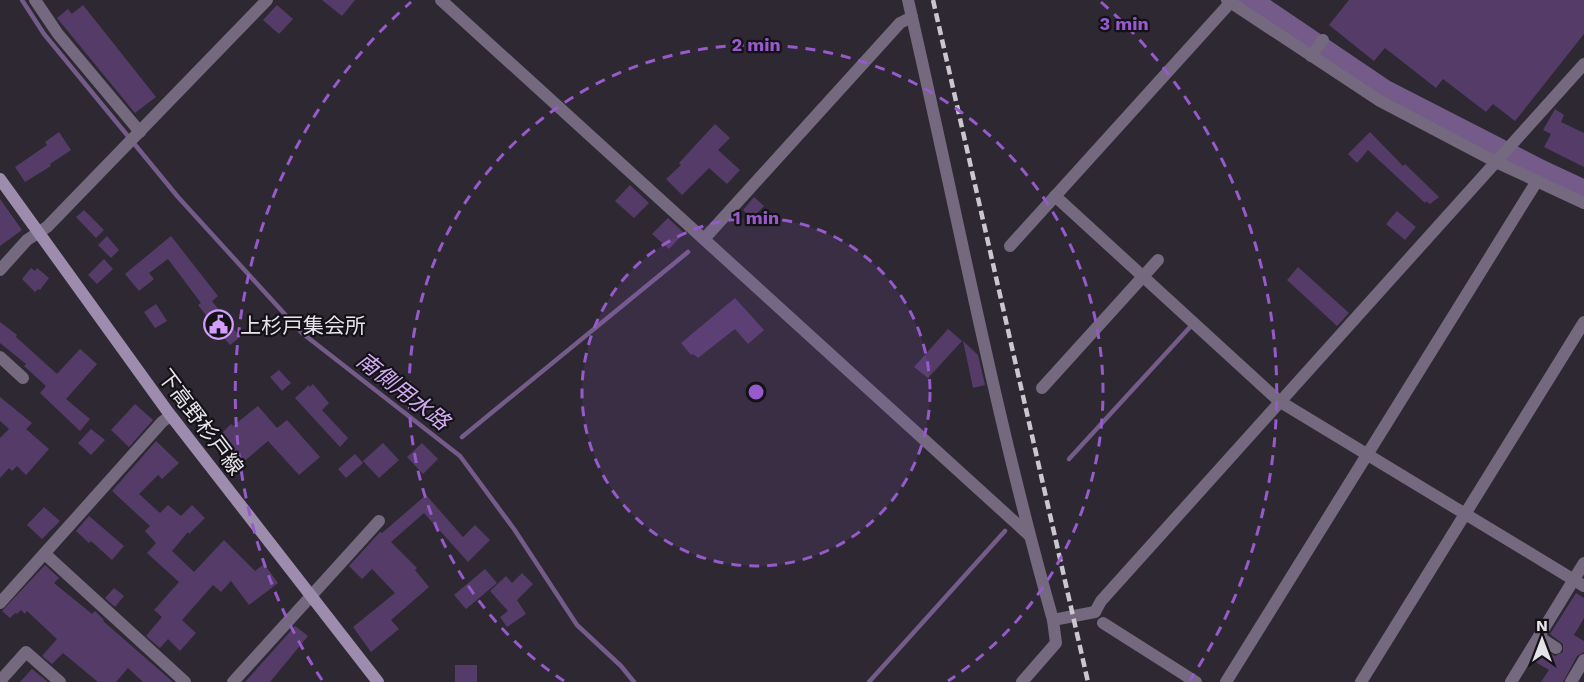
<svg xmlns="http://www.w3.org/2000/svg" width="1584" height="682" viewBox="0 0 1584 682" font-family="'Work Sans','Noto Sans JP',sans-serif">
  <rect width="100%" height="100%" fill="#2d2832"/>
  <g fill="none" stroke-linecap="round" stroke-linejoin="round">
    <!-- stream -->
    <g stroke="#745b8a" stroke-width="4.5">
      <path d="M22 0 44 34 178 197 302 333 460 456 514 529 577 625 621 666 634 682"/>
      <path d="M462 437 688 252"/>
      <path d="M1069 459 1191 326"/>
      <path d="M869 682 1005 531"/>
    </g>
    <!-- river -->
    <path stroke="#745b8a" stroke-width="26" d="M1247 0 1383 92 1539 172 1584 193"/>
  </g>
  <!-- building -->
  <g fill="#553c68">
    <path d="M322 0H355L342 16Z"/>
    <path d="M1349 0H1584V34L1515 121 1493 104 1486 112 1443 79 1436 88 1385 48 1374 61 1329 25Z"/>
    <path d="M83 5 156 97 135 113 57 18 68 9 72 14Z"/>
    <path d="M277 5 293 19 279 34 263 20Z"/>
    <path d="M1555 109 1564 115 1561 122 1584 133V167L1544 147 1551 134 1543 130Z"/>
    <path d="M715 124 730 138 718 150 740 170 727 184 709 168 682 195 666 179 681 165 679 163Z"/>
    <path d="M59 132 71 150 50 164 51 166 25 182 15 167 47 145 45 142Z"/>
    <path d="M1370 132 1403 166 1405 164 1439 197 1430 204 1426 201 1425 203 1368 150 1357 163 1348 154Z"/>
    <path d="M630 185 649 203 634 218 615 201Z"/>
    <path d="M754 197 764 206 752 219 743 210Z"/>
    <path d="M0 199 22 230 0 246Z"/>
    <path d="M84 210 104 230 96 238 76 217Z"/>
    <path d="M1397 211 1416 227 1405 240 1386 224Z"/>
    <path d="M668 218 684 233 669 249 652 234Z"/>
    <path d="M107 236 119 250 111 258 98 245Z"/>
    <path d="M171 236 218 296 212 301 240 337 230 345 198 305 201 303 168 259 149 273 154 279 139 291 125 274Z"/>
    <path d="M104 259 113 269 97 284 88 275Z"/>
    <path d="M1298 267 1349 313 1337 326 1287 280Z"/>
    <path d="M31 268 35 271 37 268 49 278 40 290 38 289 35 292 22 279Z"/>
    <path d="M735 298 764 330 748 344 735 329 698 358 693 354 691 355 681 343Z"/>
    <path d="M156 304 167 321 155 328 144 312Z"/>
    <path d="M0 322 17 335 16 337 57 374 80 349 97 364 66 399 90 419 80 431 40 393 46 386 24 366 26 364 0 343Z"/>
    <path d="M948 329 962 341 928 378 914 367Z"/>
    <path d="M963 341 978 355 985 385 973 388Z"/>
    <path d="M279 370 291 383 282 391 270 377Z"/>
    <path d="M313 384 329 403 322 410 348 438 340 447 295 398 309 385 310 387Z"/>
    <path d="M0 397 32 423 26 429 49 449 26 475 17 466 12 471 9 468 0 478V438L9 429 0 421Z"/>
    <path d="M135 404 153 420 129 447 111 430Z"/>
    <path d="M258 406 277 428 287 420 320 457 299 475 268 441 242 463 219 436 231 424 233 426Z"/>
    <path d="M91 429 105 440 91 455 78 443Z"/>
    <path d="M156 441 179 463 162 479 158 475 139 494 160 513 168 505 181 516 192 505 205 518 189 534 188 532 172 551 194 572 224 540 255 571 264 564 278 583 249 605 231 581 221 592 213 585 182 620 196 633 180 651 168 639 160 648 146 636 162 617 154 610 179 582 147 553 156 543 145 531 150 526 112 491Z"/>
    <path d="M383 443 399 460 379 478 363 461Z"/>
    <path d="M422 443 438 459 423 474 407 457Z"/>
    <path d="M355 454 363 463 346 478 338 469Z"/>
    <path d="M426 495 463 537 475 525 490 540 468 562 424 513 391 542 417 568 415 570 429 587 391 620 399 629 371 652 353 627 395 593 372 569 362 579 349 566 380 532 382 533Z"/>
    <path d="M44 507 60 521 42 539 27 525Z"/>
    <path d="M89 516 124 546 112 560 91 541 89 543 76 531Z"/>
    <path d="M45 565 59 578 54 583 92 614 95 611 104 620 103 621 173 682H143L128 668 116 682H98L63 653 52 664 42 656 57 639 27 611 25 614 21 610 17 614 15 613 10 618 2 611Z"/>
    <path d="M485 569 497 583 466 609 454 595Z"/>
    <path d="M522 573 533 584 517 600 526 614 507 627 500 617 508 611 490 591 506 576 512 583Z"/>
    <path d="M114 588 124 596 115 607 105 598Z"/>
    <path d="M1576 593 1584 598V618L1574 635 1584 641V652L1577 656 1563 682H1541L1549 670 1534 661 1541 648 1555 656 1563 652V644L1550 634Z"/>
    <path d="M295 626 308 636 270 682H245Z"/>
    <rect x="455" y="665" width="22" height="17"/>
    <path d="M32 669 48 682H20Z"/>
  </g>
  <g fill="none" stroke-linecap="round" stroke-linejoin="round">
    <!-- minor -->
    <g stroke="#74697e" stroke-width="12">
      <path d="M35 0 58 34 140 132"/>
      <path d="M441 0 1029 535"/>
      <path d="M908 0C956 207 995 416 1053 620L1095 612"/>
      <path d="M1227 0 1380 101 1496 162 1584 203"/>
      <path d="M1311 56 1323 40"/>
      <path d="M1055 196 1279 401 1584 586"/>
      <path d="M704 239 900 23 912 17"/>
      <path d="M1010 246 1230 3"/>
      <path d="M0 270 27 240 47 227 267 0"/>
      <path d="M0 357 23 378"/>
      <path d="M1042 388 1158 260"/>
      <path d="M45 554 185 682"/>
      <path d="M0 603 162 422 170 416"/>
      <path d="M1095 612 1101 601 1584 64"/>
      <path d="M1539 637 1556 648"/>
      <path d="M0 681 26 652 60 682"/>
      <path d="M233 682 379 521"/>
      <path d="M1226 682 1537 181"/>
      <path d="M1361 682 1584 322"/>
      <path d="M1511 682 1584 563"/>
      <path d="M1571 682 1584 660"/>
    </g>
    <!-- tertiary -->
    <g stroke="#74697e" stroke-width="12">
      <path d="M1103 623 1196 682"/>
      <path d="M1022 682 1056 643 1053 620"/>
    </g>
    <!-- secondary -->
    <path stroke="#9d8cad" stroke-width="12" d="M0 179 168 412 378 682"/>
    <!-- rail -->
    <path stroke="#cbc7cf" stroke-width="4.5" stroke-dasharray="9 4.5" stroke-linecap="butt" d="M933 0 1088 682"/>
  </g>
  <!-- distance rings -->
  <circle cx="756" cy="392" r="174" fill="#965aca" fill-opacity=".12"/>
  <g fill="none" stroke="#965aca" stroke-width="3" stroke-dasharray="10 8">
    <circle cx="756" cy="392" r="174"/>
    <path d="M564 681A347 347 0 1 1 948 681"/>
    <path d="M322 680A521 521 0 0 1 411 2M1101 2A521 521 0 0 1 1190 680"/>
  </g>
  <!-- icons -->
  <defs>
    <symbol id="civic-ring" viewBox="-11 -11 22 22"><circle r="9.5" fill="#141217" stroke="#d29dfd" stroke-width="1.5"/><path d="M-.6-6.5H3V-4.5H.6V-3L4-1V1h2V6H-6V1h2V-1L-.6-3ZM-1.2 2.5V6h2.4V2.5Z" fill="#d29dfd"/></symbol>
  </defs>
  <g fill-rule="evenodd">
    <use href="#civic-ring" x="202" y="308" width="33" height="33"/>
  </g>
  <g text-anchor="middle" dominant-baseline="central" stroke-width="4.5" stroke-linejoin="round" paint-order="stroke">
    <!-- poi labels -->
    <g font-size="21" fill="#e6e3ea" stroke="#141217" text-anchor="start">
      <text x="240" y="325">上杉戸集会所</text>
    </g>
    <!-- street labels -->
    <g font-size="21" fill="#e6e3ea" stroke="#141217">
      <text transform="translate(201 422) rotate(53)">下高野杉戸線</text>
    </g>
    <!-- water labels -->
    <g font-size="22" font-style="italic" fill="#d2abf3" stroke="#141217">
      <text transform="translate(403 391) rotate(38)">南側用水路</text>
    </g>
  </g>
  <circle cx="756" cy="392" r="9" fill="#965aca" stroke="#141217" stroke-width="3"/>
  <g font-size="18" text-anchor="middle" font-weight="bold" fill="#965aca" stroke="#141217" stroke-width="4.5" stroke-linejoin="round" paint-order="stroke">
    <text x="1124" y="30">3 min</text>
    <text x="756" y="51">2 min</text>
    <text x="756" y="224">1 min</text>
  </g>
  <!-- north arrow -->
  <g transform="translate(1542 640)" stroke="#141217" stroke-width="4.5" paint-order="stroke">
  <path d="M0-4.5L10 22L0 15L-10 22Z" fill="#e6e3ea"/>
  <text y="-9" font-size="16" font-weight="bold" text-anchor="middle" fill="#e6e3ea">N</text>
  </g>
</svg>
